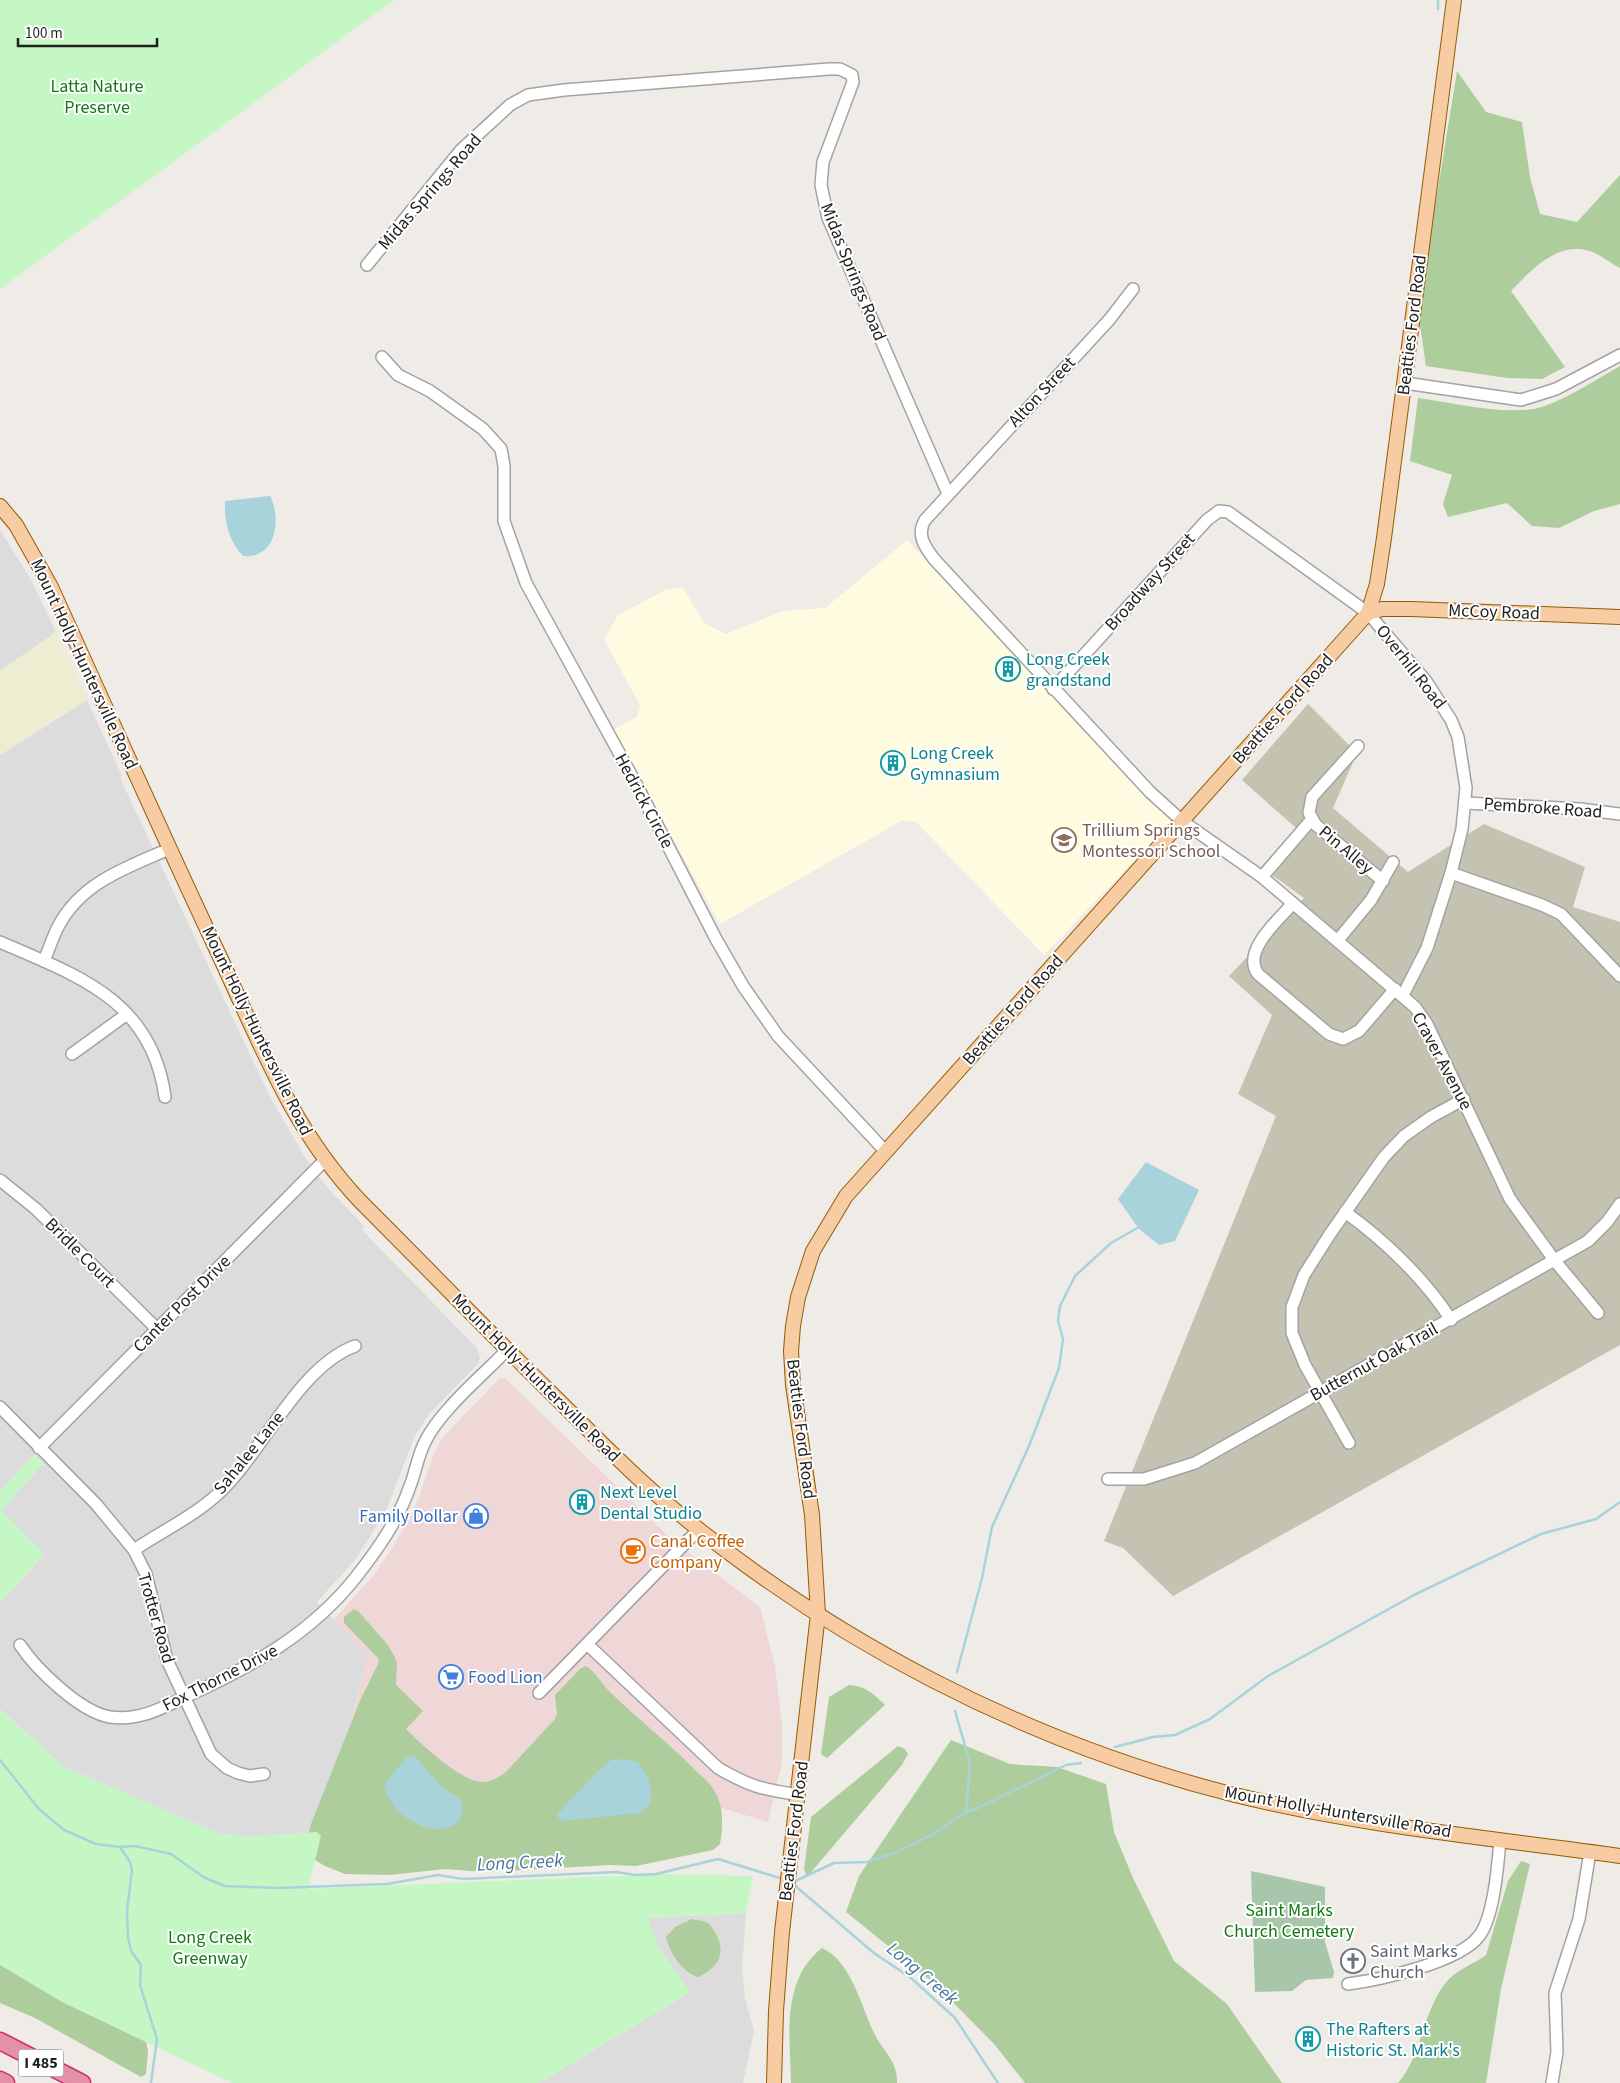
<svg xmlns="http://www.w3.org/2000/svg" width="1620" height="2083" viewBox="0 0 1620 2083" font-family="'Source Sans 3',sans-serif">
  <rect width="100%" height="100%" fill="#efebe6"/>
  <!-- residential -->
  <g fill="#dddcdc">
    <path d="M0 530 30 578 56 632 0 671Z"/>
    <path d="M87 700 122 776 120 778 268 1093 303 1154 325 1185 365 1227 362 1230 477 1348 480 1358 478 1364 430 1413 415 1435 386 1511 355 1560 317 1602 368 1655 321 1836 317 1832 250 1837 220 1834 64 1767 0 1709V1603L44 1555 1 1510 43 1464 34 1455 0 1491V755Z"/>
    <path d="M746 1913 742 1969 745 1998 754 2031 743 2083H539L690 1992 658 1947 647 1918Z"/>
  </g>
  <!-- commercial -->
  <path fill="#efd6d7" d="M505 1378 673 1541 760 1607 775 1667 782 1724V1762L768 1822 722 1808 696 1811 322 1835 368 1655 334 1620 373 1576 395 1544 418 1500 434 1454 442 1438 499 1379Z"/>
  <!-- education -->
  <path fill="#fefbe0" d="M907 540 1094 739 1173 820 1044 955 916 822 903 820 720 924 613 730 637 717 640 705 604 639 618 615 667 589 683 588 704 623 726 634 782 611 825 608Z"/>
  <!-- construction -->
  <path fill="#c4c2b1" d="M1308 704 1357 753 1333 808 1408 872 1484 824 1585 867 1573 907 1620 922V1345L1173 1596 1123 1548 1104 1541 1276 1116 1238 1094 1272 1015 1229 976 1304 898 1261 867 1296 828 1242 780Z"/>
  <!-- farmland -->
  <path fill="#ededd2" d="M56 632 87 700 0 755V671Z"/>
  <!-- forest -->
  <g fill="#aecd9c">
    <path d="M1457 71 1486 112 1522 122 1530 177 1540 214 1577 222 1620 175V268C1610 263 1597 252 1586 250 1555 244 1531 270 1511 291L1565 367 1542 379 1507 378 1426 366 1418 312Z"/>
    <path d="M1620 366V504L1594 511 1559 528 1532 526 1507 503 1448 517 1443 504 1452 475 1410 461 1418 398C1456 403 1496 414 1534 409 1557 405 1599 378 1620 366Z"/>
    <path d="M354 1609 359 1612 388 1645 394 1656 397 1663 396 1685 423 1711 406 1729C421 1744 461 1781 481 1782 491 1782 499 1777 506 1772L554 1720 557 1714 555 1695 580 1669 586 1666C597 1673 602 1685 612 1694 639 1720 668 1742 694 1769 701 1776 711 1783 715 1792 724 1806 723 1828 720 1844L713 1850 636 1866 610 1865 484 1872 445 1869 389 1875 345 1874 325 1866 310 1857 305 1849 311 1824 359 1703 379 1662 378 1658 344 1623V1617Z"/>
    <path d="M849 1685C865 1686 874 1694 885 1705L827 1758 821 1754 829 1697Z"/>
    <path d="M951 1740 1010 1764 1057 1767 1106 1784 1114 1832 1133 1878 1174 1961 1227 2004 1282 2083H1025L995 2045 935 1984 846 1912 859 1876Z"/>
    <path d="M898 1746 905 1749 908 1754 902 1765 807 1877 804 1869 811 1817Z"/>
    <path d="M1521 1861 1530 1864 1501 1989 1486 2083H1398C1423 2054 1422 2010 1448 1980 1457 1970 1475 1963 1486 1955L1508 1881Z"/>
    <path d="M0 1916 144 2029 148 2052 146 2074 141 2077 35 2018 0 2003Z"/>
    <path d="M692 1919C696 1920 704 1921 708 1923 711 1925 715 1932 717 1936 726 1956 717 1967 699 1977 683 1974 670 1953 666 1937L675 1927Z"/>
    <path d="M822 1948C851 1960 862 2009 875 2035 884 2052 898 2062 897 2083H791C790 2036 781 1980 822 1948Z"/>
  </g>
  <!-- cemetery -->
  <path fill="#a8c7aa" d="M1251 1871 1325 1887V1942L1334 1972 1333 1978 1306 1980 1292 1991 1255 1992Z"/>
  <!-- park -->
  <g fill="#c5f7c5">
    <path d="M0 0H394L0 289Z"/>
    <path d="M34 1455 43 1464 1 1510 44 1554 0 1603V1491Z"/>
    <path d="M0 1709 64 1767 220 1834 250 1837 317 1832 321 1836 308 1889 664 1874 753 1876 746 1913 648 1918 658 1947 690 1992 539 2083H232L62 2002 0 1965Z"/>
  </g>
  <!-- water -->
  <g fill="#a8d3db">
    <path d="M270 496C282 519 276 559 243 556 229 542 224 521 225 501Z"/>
    <path d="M1146 1162 1199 1190 1175 1241 1159 1245 1139 1229 1118 1199Z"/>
    <path d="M409 1755 415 1756C424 1766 433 1779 443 1788 447 1793 455 1794 459 1799 462 1803 463 1809 462 1813 454 1847 386 1822 385 1783Z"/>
    <path d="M622 1759 638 1762C648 1775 655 1790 649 1806L638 1813 562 1821 557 1816C562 1808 603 1764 610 1761 613 1759 619 1760 622 1759Z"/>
  </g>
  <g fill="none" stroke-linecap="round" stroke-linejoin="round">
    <!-- stream -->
    <g stroke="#a8d3db" stroke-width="2.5">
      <path d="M1438 0V9"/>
      <path d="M957 1672 982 1578 992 1527 1029 1446 1059 1368 1063 1339 1058 1321 1060 1306 1075 1276 1111 1243 1139 1227"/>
      <path d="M955 1711 970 1763 966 1812"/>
      <path d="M1115 1747 1153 1737 1175 1735 1210 1719 1268 1676 1414 1595 1541 1534 1596 1519 1620 1502"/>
      <path d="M0 1760 39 1809 64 1830 96 1844 120 1847 135 1846 171 1854 205 1878 225 1886 277 1888 387 1884 438 1875 463 1879 617 1872 635 1875 656 1874 718 1859 783 1879"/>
      <path d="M120 1847 130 1862 132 1870 127 1910 128 1937 131 1951 141 1965 140 1985 157 2039 151 2083"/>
      <path d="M793 1882 834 1863 867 1862 895 1853 932 1835 966 1812 978 1808 1066 1765 1081 1763"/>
      <path d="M793 1884 874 1953 911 1978 955 2018 998 2083"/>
    </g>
    <defs>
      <g id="minor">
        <path d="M367 265 461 150 510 105 528 95 564 90 829 69H840L852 75 853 82 823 162 821 185 828 218 948 494"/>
        <path d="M1133 289 1109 320 925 520C916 535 925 547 934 559L1150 792 1182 821 1262 877 1415 1007 1427 1024 1510 1199 1555 1261 1598 1313"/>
        <path d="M382 357 398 375 430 391 483 429 501 449 504 466V521L526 583 634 780 716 939 743 986 778 1036 886 1152"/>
        <path d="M1405 383 1521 400 1556 389 1620 355"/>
        <path d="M1053 689 1207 520 1219 511 1228 512 1368 613 1426 681 1451 720 1458 737 1466 788 1462 829 1451 873 1427 948 1403 995"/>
        <path d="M1358 746 1312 797 1309 813 1316 825 1383 881"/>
        <path d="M1466 803 1580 809 1620 814"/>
        <path d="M1451 873 1542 905 1561 914 1620 976"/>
        <path d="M1262 877 1312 819"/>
        <path d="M1293 903C1279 920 1241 951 1258 974L1329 1034 1343 1039 1359 1031 1395 989"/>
        <path d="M1338 940 1371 900 1393 862"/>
        <path d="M0 942C78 976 152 1000 165 1097"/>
        <path d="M44 961C49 949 53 936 59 925 82 882 128 867 169 849"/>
        <path d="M72 1054 127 1014"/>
        <path d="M0 1180 36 1209 157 1329"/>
        <path d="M1345 1212C1383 1239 1426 1280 1451 1320"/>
        <path d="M0 1407 96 1504 134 1550 146 1574 167 1660 211 1754 227 1768 238 1773 250 1776 264 1774"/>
        <path d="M1349 1443 1305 1365 1292 1333V1307L1304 1275 1330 1234 1384 1157 1404 1136 1431 1117 1464 1099"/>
        <path d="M39 1448 324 1161"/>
        <path d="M1108 1479H1144L1195 1463 1588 1241 1607 1222 1620 1204"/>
        <path d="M134 1550C165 1529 201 1513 227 1485 266 1444 301 1366 355 1346"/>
        <path d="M587 1644 718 1768C751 1787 761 1789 799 1795"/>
        <path d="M20 1645C36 1669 80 1712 110 1717 138 1721 161 1709 185 1697 251 1667 311 1634 356 1577 378 1549 399 1519 410 1486 416 1471 418 1454 426 1440 441 1410 483 1375 507 1350"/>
        <path d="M539 1693 699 1529"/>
        <path d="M1348 1984C1379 1980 1460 1962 1479 1936 1494 1917 1498 1864 1500 1840"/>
        <path d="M1552 2083 1557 2052 1555 1993 1579 1919 1590 1852"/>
      </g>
      <g id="major">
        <path d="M0 506 16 525 51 587C107 710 162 834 220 957 261 1045 292 1129 360 1201 424 1265 487 1330 552 1394 589 1430 624 1467 664 1501 827 1639 1027 1743 1235 1795 1361 1826 1491 1838 1620 1856"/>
        <path d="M1368 613 1382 609H1411L1620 617"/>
        <path d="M774 2083 776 2011 782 1932 818 1614 812 1515 793 1385 791 1351 793 1326 798 1297 813 1251 846 1196 1368 613 1377 584 1384 538 1454 0"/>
      </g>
      <g id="highway">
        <path d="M0 2041 82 2083"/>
        <path d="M0 2080 6 2083"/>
      </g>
    </defs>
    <!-- minor casing -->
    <use href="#minor" stroke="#a3a3a3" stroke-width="14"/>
    <!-- major casing -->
    <use href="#major" stroke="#945a06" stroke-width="16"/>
    <!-- highway casing -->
    <use href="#highway" stroke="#d42c72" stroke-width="19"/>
    <!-- minor -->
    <use href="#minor" stroke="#fff" stroke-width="11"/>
    <!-- major -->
    <use href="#major" stroke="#f8cca2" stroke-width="14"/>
    <!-- highway -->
    <use href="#highway" stroke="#e391a6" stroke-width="16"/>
  </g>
  <!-- icons -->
  <defs>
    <symbol id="building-ring" viewBox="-11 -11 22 22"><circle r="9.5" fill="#fff" stroke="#0f9aa8" stroke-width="1.5"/><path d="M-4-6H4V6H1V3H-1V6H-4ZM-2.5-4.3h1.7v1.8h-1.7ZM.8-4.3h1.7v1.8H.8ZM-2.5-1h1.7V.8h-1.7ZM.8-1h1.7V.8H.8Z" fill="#0f9aa8"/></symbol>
    <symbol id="school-ring" viewBox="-11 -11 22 22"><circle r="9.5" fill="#fff" stroke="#8d6e63" stroke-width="1.5"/><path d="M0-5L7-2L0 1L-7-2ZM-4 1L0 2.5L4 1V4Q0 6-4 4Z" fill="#8d6e63"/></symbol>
    <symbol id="shop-ring" viewBox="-11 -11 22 22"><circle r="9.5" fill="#fff" stroke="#3f7fe0" stroke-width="1.5"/><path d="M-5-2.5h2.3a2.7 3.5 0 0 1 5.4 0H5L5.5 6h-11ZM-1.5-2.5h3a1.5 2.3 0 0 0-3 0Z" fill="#3f7fe0"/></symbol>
    <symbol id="cafe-ring" viewBox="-11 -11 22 22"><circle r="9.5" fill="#fff" stroke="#e8710a" stroke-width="1.5"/><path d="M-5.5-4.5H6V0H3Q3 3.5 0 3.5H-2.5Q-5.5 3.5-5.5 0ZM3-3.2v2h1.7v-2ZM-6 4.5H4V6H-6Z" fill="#e8710a"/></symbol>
    <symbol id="supermarket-ring" viewBox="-11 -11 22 22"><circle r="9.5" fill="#fff" stroke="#3f7fe0" stroke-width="1.5"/><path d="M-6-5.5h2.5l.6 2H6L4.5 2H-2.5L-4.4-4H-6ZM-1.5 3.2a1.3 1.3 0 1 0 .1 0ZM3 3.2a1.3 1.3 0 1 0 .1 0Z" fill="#3f7fe0"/></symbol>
    <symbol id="church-ring" viewBox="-11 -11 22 22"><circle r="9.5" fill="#fff" stroke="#6b7280" stroke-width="1.5"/><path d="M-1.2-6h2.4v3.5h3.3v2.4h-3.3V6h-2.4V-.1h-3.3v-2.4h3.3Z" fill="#6b7280"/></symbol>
  </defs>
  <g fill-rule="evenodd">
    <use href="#building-ring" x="994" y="655" width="28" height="28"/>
    <use href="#building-ring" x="879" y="749" width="28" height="28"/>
    <use href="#school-ring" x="1050" y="826" width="28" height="28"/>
    <use href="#building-ring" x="568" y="1488" width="28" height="28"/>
    <use href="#shop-ring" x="462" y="1502" width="28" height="28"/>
    <use href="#cafe-ring" x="619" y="1537" width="28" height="28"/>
    <use href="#supermarket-ring" x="437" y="1663" width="28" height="28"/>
    <use href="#church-ring" x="1339" y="1947" width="28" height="28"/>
    <use href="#building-ring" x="1294" y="2025" width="28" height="28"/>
  </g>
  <g text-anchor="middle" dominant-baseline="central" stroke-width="4" stroke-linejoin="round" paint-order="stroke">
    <!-- shield labels -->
    <rect fill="#fff" stroke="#626262" stroke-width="1" x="18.5" y="2049.5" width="45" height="27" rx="4"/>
    <g font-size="16" font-weight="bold" fill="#1f1f1f">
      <text x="41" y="2063">I 485</text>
    </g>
    <!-- park labels -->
    <g font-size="18" fill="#107a11" stroke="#fff">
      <text x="97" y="86">Latta Nature<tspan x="97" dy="21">Preserve</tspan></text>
      <text x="1289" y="1910">Saint Marks<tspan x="1289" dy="21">Church Cemetery</tspan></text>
      <text x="210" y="1937">Long Creek<tspan x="210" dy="21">Greenway</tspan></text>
    </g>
    <!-- street labels -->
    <g font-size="18" fill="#1f1f1f" stroke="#fff">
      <text transform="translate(430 192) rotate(-49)">Midas Springs Road</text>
      <text transform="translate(853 272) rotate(68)">Midas Springs Road</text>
      <text transform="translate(1412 325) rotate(-83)">Beatties Ford Road</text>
      <text transform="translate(1042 392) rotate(-47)">Alton Street</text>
      <text transform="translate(1150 582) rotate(-48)">Broadway Street</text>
      <text transform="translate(1494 612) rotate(2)">McCoy Road</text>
      <text transform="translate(84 664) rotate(65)">Mount Holly-Huntersville Road</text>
      <text transform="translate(1411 667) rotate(52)">Overhill Road</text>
      <text transform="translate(1283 709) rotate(-48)">Beatties Ford Road</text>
      <text transform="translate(644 801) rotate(62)">Hedrick Circle</text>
      <text transform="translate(1543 808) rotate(4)">Pembroke Road</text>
      <text transform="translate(1346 850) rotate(40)">Pin Alley</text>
      <text transform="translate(1013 1010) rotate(-48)">Beatties Ford Road</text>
      <text transform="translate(257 1031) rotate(64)">Mount Holly-Huntersville Road</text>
      <text transform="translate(1442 1061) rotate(62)">Craver Avenue</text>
      <text transform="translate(80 1253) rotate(45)">Bridle Court</text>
      <text transform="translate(182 1304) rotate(-45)">Canter Post Drive</text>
      <text transform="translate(1374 1362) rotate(-29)">Butternut Oak Trail</text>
      <text transform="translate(536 1378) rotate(45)">Mount Holly-Huntersville Road</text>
      <text transform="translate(801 1429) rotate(83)">Beatties Ford Road</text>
      <text transform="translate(249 1453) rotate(-51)">Sahalee Lane</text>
      <text transform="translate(156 1618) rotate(74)">Trotter Road</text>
      <text transform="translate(220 1678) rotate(-27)">Fox Thorne Drive</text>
      <text transform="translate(1338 1812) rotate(10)">Mount Holly-Huntersville Road</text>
      <text transform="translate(794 1831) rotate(-83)">Beatties Ford Road</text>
    </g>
    <!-- culture labels -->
    <g font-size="18" fill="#0d838f" stroke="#fff" text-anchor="start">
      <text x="1026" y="659">Long Creek<tspan x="1026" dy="21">grandstand</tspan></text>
      <text x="910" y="753">Long Creek<tspan x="910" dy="21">Gymnasium</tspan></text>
      <text x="600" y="1492">Next Level<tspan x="600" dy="21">Dental Studio</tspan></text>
      <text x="1326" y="2029">The Rafters at<tspan x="1326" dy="21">Historic St. Mark's</tspan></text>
    </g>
    <!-- education labels -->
    <g font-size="18" fill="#785e54" stroke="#fff" text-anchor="start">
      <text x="1082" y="830">Trillium Springs<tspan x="1082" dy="21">Montessori School</tspan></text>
    </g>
    <!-- shop labels -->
    <g font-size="18" fill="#366cbe" stroke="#fff" text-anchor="end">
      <text x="458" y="1516">Family Dollar</text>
      <text x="468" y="1677" text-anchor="start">Food Lion</text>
    </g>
    <!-- food labels -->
    <g font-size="18" fill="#c56008" stroke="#fff" text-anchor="start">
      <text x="650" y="1541">Canal Coffee<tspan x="650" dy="21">Company</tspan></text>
    </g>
    <!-- worship labels -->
    <g font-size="18" fill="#5b616d" stroke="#fff" text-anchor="start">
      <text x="1370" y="1951">Saint Marks<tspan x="1370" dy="21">Church</tspan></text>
    </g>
    <!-- water labels -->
    <g font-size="19" font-style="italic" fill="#49789c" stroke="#fff">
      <text transform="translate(520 1863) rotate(-3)">Long Creek</text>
      <text transform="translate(922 1974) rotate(40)">Long Creek</text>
    </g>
  </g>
  <!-- scale -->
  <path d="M18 38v8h139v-8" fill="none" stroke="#1f1f1f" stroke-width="2.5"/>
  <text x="25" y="38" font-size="15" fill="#1f1f1f" stroke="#ffffff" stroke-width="4" paint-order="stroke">100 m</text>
</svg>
